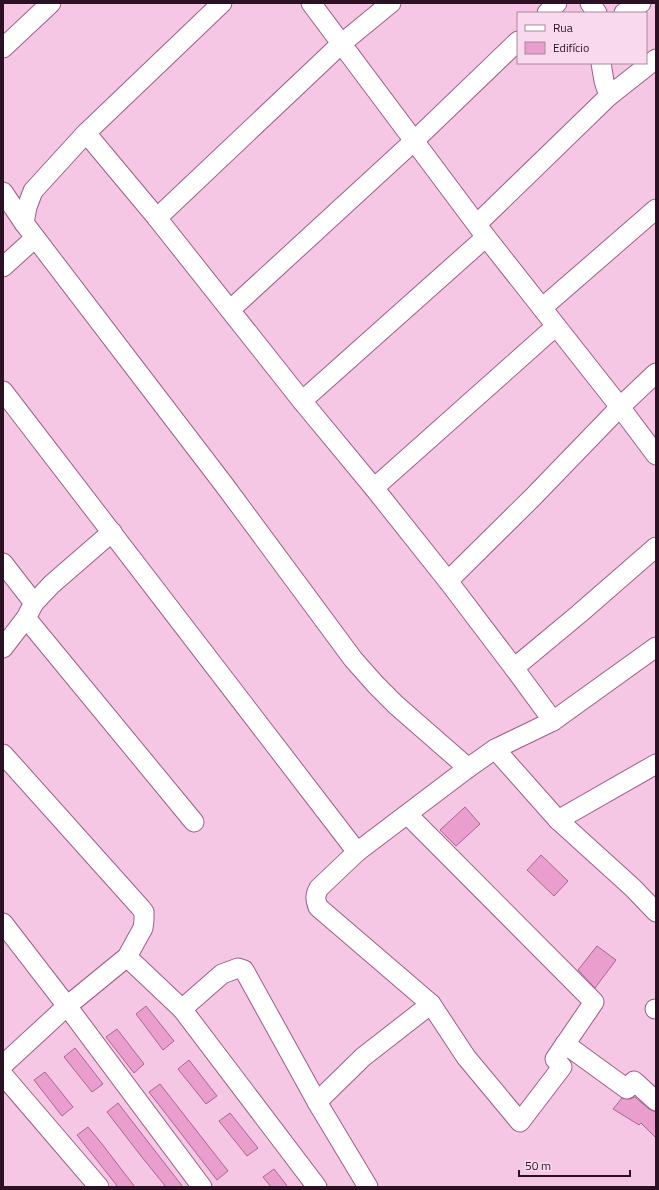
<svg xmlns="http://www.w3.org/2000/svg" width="659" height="1190" viewBox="0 0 659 1190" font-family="'Titillium Web',sans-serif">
  <rect width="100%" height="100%" fill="#f6c7e4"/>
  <!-- building -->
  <g fill="#e99ece" stroke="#ab6593">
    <path d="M465 807 480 824 456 846 440 830Z"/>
    <path d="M541 855 568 881 554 896 527 870Z"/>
    <path d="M597 946 616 960 595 988 578 970Z"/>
    <path d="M146 1006 174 1041 163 1050 136 1014Z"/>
    <path d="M117 1029 144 1064 134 1073 106 1037Z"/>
    <path d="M75 1048 103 1084 92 1092 64 1057Z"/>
    <path d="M189 1060 217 1096 206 1104 178 1069Z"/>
    <path d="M45 1072 73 1107 62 1116 34 1080Z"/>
    <path d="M160 1084 228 1171 217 1180 149 1092Z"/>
    <path d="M635 1097 649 1109 656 1112V1138L641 1123 639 1125 613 1109 622 1098 630 1099Z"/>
    <path d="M118 1103 145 1138 183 1187H166L141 1156 107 1112Z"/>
    <path d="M230 1113 258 1148 247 1156 219 1121Z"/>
    <path d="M88 1127 102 1144 135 1187H118L77 1135Z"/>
    <path d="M274 1169 288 1187H271L263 1177Z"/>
  </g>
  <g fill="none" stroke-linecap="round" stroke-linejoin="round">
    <defs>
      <g id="minor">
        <path d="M311 3 486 237 620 407 656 455"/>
        <path d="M590 3 597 13"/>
        <path d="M547 13 557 3"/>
        <path d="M624 13 641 3"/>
        <path d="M3 48 51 3"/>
        <path d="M601 63 604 81 609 96"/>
        <path d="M86 133 157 218 302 401 374 488 448 581 514 668 553 721"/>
        <path d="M3 192 24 223 225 486 353 659 376 685 396 705 468 768"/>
        <path d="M157 218 341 44 391 3"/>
        <path d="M24 223 27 207 33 191 86 133 222 3"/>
        <path d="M477 224 609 96 656 59"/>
        <path d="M3 267 35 238"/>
        <path d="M542 308 656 209"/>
        <path d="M230 310 414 141 518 41"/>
        <path d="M3 391 357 852"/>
        <path d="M302 401 486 237"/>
        <path d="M374 488 556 326"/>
        <path d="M3 563 34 603"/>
        <path d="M448 581 533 497 620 407 656 373"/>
        <path d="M26 618 194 822"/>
        <path d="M3 648 26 618 34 603 52 584 112 532"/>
        <path d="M514 668 579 614 656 547"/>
        <path d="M495 749 558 820 633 888 656 912"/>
        <path d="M3 754 140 907 144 912V920L143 928 127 957 67 1006 3 1065"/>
        <path d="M407 814 594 1002 555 1059 562 1067 520 1122 466 1057 431 1004 318 907C315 899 315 895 319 888L357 852 468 768 495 749 553 721 656 647"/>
        <path d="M558 820 656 764"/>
        <path d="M3 923 67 1006 202 1187"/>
        <path d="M127 957 182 1009 317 1187"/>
        <path d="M182 1009 222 974 238 968 244 970 317 1102 368 1187"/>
        <path d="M655 1009H656"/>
        <path d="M565 1044 627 1089 634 1081 656 1101"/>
        <path d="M3 1075 99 1187"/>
        <path d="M317 1102 363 1057 431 1004"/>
      </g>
    </defs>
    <!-- minor casing -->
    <use href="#minor" stroke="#a15c8a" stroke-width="21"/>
    <!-- minor -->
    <use href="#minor" stroke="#fff" stroke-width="19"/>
  </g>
  <!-- border -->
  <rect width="659" height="1190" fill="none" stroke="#2c1023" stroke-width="8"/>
  <!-- legend -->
  <rect x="517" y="12" width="130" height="52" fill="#f9d9ed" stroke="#a7899c"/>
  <rect x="525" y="25" width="20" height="6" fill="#ffffff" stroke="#a7899c"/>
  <text x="553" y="32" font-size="12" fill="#2c1023">Rua</text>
  <rect x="525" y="42" width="20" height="12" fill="#e99ece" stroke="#a7899c"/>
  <text x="553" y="52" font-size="12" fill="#2c1023">Edifício</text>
  <!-- scale -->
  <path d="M519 1170v6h111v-6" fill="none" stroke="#2c1023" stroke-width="2"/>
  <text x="525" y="1170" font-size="12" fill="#2c1023" stroke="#f9d9ed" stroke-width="3" paint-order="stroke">50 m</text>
</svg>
